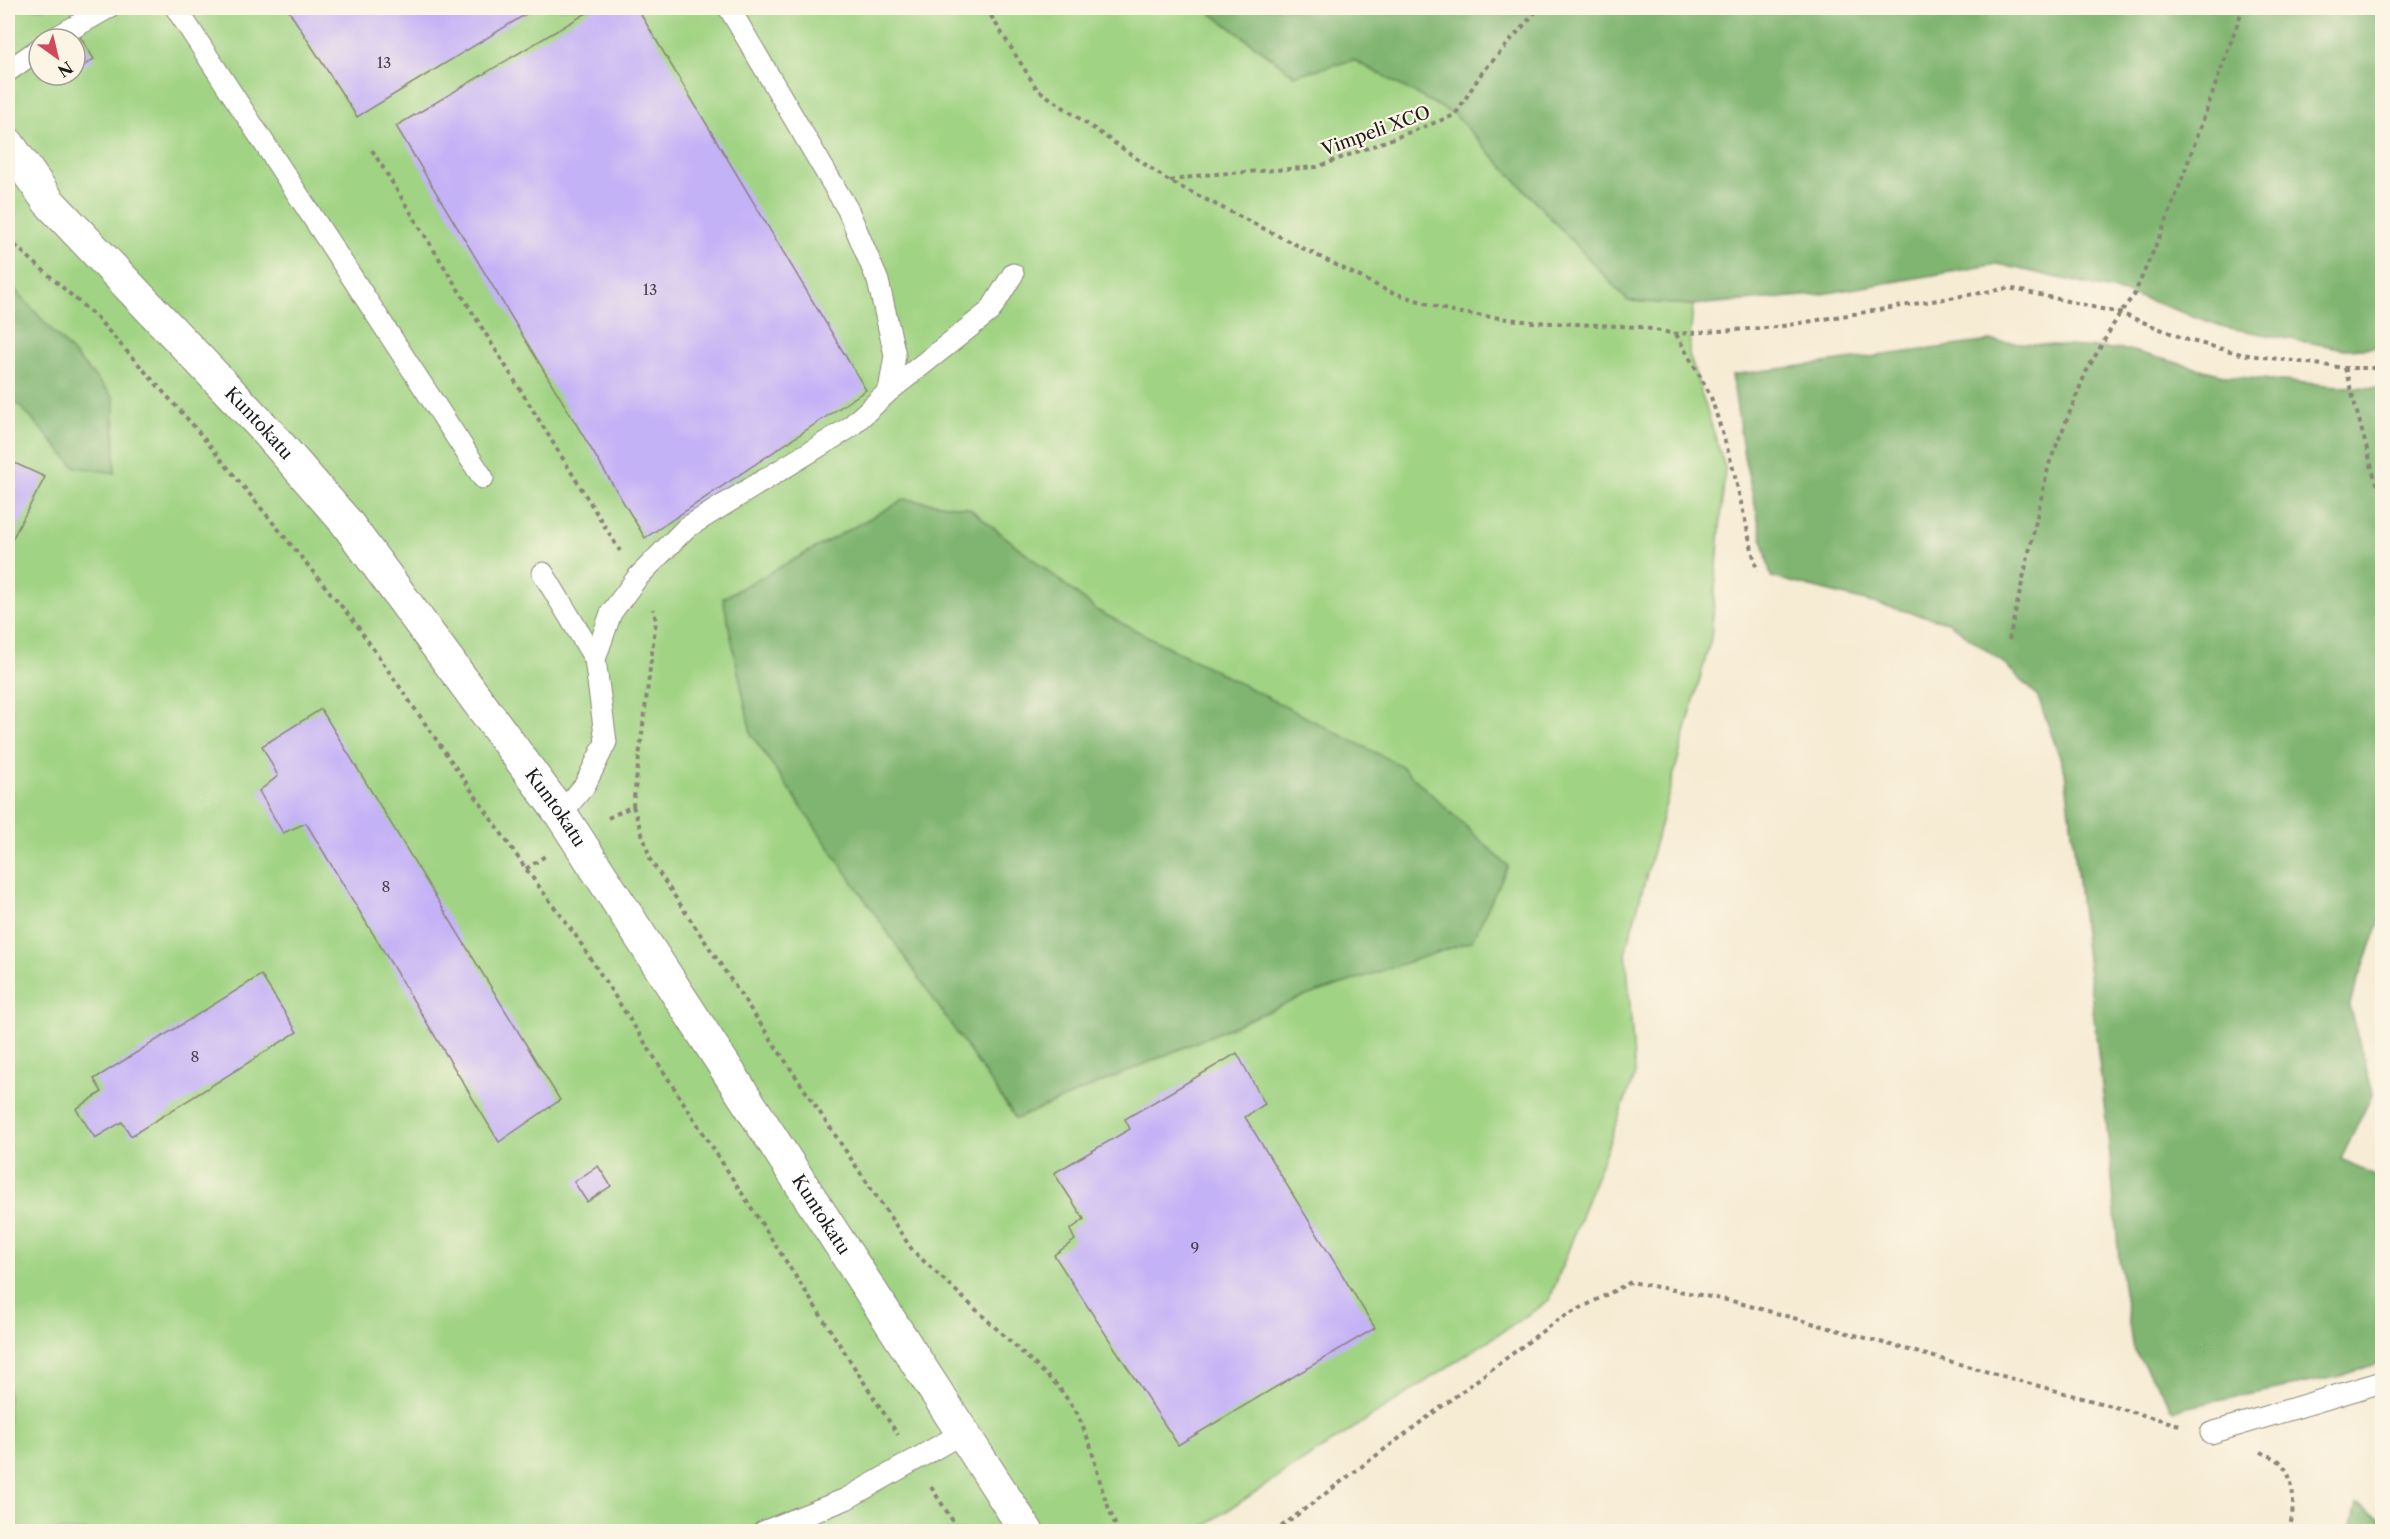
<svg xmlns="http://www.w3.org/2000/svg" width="2390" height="1539" viewBox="0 0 2390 1539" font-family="'Libre Caslon Text',serif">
  <rect width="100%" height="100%" fill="#fcf5e5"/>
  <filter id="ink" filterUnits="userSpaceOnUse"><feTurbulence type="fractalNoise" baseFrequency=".0167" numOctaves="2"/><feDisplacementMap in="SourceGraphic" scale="12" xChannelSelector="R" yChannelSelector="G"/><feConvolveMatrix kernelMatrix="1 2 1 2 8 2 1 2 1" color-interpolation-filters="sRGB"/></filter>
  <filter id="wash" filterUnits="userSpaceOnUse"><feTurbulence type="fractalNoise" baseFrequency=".008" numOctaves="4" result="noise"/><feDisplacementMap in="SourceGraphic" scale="24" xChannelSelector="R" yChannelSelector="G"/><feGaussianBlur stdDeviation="1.35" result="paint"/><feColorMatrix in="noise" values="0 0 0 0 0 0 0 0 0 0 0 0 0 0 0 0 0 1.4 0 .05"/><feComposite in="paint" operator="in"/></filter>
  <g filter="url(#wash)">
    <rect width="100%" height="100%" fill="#f6ebd3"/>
    <!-- green -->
    <path fill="#a0d383" stroke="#5e7850" stroke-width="1.5" fill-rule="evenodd" d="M8 8H1204L1294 75 1354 60 1455 115 1628 301 1693 305 1689 354 1725 468 1711 638 1626 950 1635 1074 1549 1301 1196 1531H8ZM39 39H75V75H39Z"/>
    <!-- forest -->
    <g fill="#80b571" stroke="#4e6846" stroke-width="1.5">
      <path d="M1204 8H2382V347L2345 349 2224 327 2133 295 1998 264 1816 295 1693 305 1628 301 1455 115 1354 60 1295 75Z"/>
      <path d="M8 282 114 398 115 473 75 467 21 407 8 398Z"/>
      <path d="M1991 341 2129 350 2227 376 2349 387 2382 388V915L2349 1006 2373 1093 2341 1159 2382 1180V1362L2341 1376 2174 1410 2133 1349 2119 1260 2110 1155 2065 771 2037 695 2002 662 1948 622 1771 577 1744 456 1732 375Z"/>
      <path d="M905 499 969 508 1098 611 1400 765 1508 866 1472 941 1297 999 1016 1119 751 734 723 598Z"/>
      <path d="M2357 1504 2382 1519V1531H2350Z"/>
    </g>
    <g id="blocks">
      <!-- building -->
      <g fill="#c4b2f6">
        <path d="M287 8H536L357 117Z"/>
        <path d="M595 8H637L866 390 645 538 396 126Z"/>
        <path d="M79 35 94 59 77 70 75 67V38Z"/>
        <path d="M8 460 45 477 8 547Z"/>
        <path d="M321 709 560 1100 499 1142 306 823 283 833 259 791 278 776 262 746Z"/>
        <path d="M261 975 297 1032 131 1136 122 1122 95 1138 76 1109 102 1092 94 1079Z"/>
        <path d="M1237 1053 1265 1104 1245 1117 1375 1328 1178 1445 1054 1255 1075 1240 1070 1230 1084 1219 1054 1173 1130 1129 1125 1119Z"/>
        <path d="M598 1166 611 1186 587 1202 574 1182Z"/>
      </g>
    </g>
  </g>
  <g filter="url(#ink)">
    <use href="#blocks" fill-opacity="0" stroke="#898478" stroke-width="1.5"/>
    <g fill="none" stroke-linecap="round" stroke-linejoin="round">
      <defs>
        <g id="service">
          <path d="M176 8 483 478"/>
          <path d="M53 39 108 8"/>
          <path d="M8 71 39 49"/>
          <path d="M889 391 990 311 1013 274"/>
          <path d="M543 573 595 659 606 742 585 785 561 814"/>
          <path d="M595 659 611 613 637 578 686 528 849 428 889 391 895 355 878 281 848 210 729 8"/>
          <path d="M2211 1433 2382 1382"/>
          <path d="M763 1532 846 1499 964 1432"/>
        </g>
        <g id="minor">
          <path id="s1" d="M8 144 49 202 265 429 346 522 561 814 1027 1532"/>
        </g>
      </defs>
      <!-- service casing -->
      <use href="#service" stroke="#898478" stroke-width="23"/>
      <!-- minor casing -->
      <use href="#minor" stroke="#898478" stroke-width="35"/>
      <!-- path -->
      <g stroke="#898478" stroke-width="4" stroke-dasharray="4.5 4.5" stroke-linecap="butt">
        <path d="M986 8 1037 89 1169 181 1388 291 1453 312 1532 322 1640 327 1676 334 1777 327 2009 288 2120 313 2188 340 2241 354 2345 368H2382"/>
        <path d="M372 150 620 551"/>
        <path d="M1170 181 1202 175 1317 167 1455 115 1481 74 1539 8"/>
        <path d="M8 239 97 318 192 424 356 624 526 869 576 936 898 1435"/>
        <path d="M1676 334 1710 394 1732 464 1757 571"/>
        <path d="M2345 368 2375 479 2382 493"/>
        <path d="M2009 640 2049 464 2086 372 2120 313 2134 295 2169 215 2243 8"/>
        <path d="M633 806 651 861 913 1251 1058 1386 1077 1413 1090 1444 1103 1493 1118 1532"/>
        <path d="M608 818 633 806 656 620 653 609"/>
        <path d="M526 869 545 856"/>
        <path d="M2261 1452C2267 1455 2277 1458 2281 1463 2297 1481 2294 1510 2289 1532"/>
        <path d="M931 1487 960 1532"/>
        <path d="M1274 1532 1556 1321 1631 1282 1732 1301 2183 1426"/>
      </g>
      <!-- service -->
      <use href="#service" stroke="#fff" stroke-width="21"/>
      <!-- minor -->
      <use href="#minor" stroke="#fff" stroke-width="33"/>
    </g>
  </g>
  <g text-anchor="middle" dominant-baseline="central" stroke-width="4.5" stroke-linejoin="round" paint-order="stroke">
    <!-- number labels -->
    <g font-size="15" fill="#464252">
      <text x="384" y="62">13</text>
      <text x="650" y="289">13</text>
      <text x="386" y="886">8</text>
      <text x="195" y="1056">8</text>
      <text x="1195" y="1247">9</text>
    </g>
    <!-- street labels -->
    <g font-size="18" fill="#1c1c1c" stroke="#fcf5e5">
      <text transform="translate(1376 131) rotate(-20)">Vimpeli XCO</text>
      <text stroke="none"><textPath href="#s1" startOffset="376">Kuntokatu</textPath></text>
      <text stroke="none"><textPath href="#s1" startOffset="862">Kuntokatu</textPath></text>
      <text stroke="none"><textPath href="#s1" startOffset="1348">Kuntokatu</textPath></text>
    </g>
  </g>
  <!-- margin -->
  <rect width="2390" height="1539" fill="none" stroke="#fcf5e5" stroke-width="30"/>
  <!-- north arrow -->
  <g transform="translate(57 57) rotate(146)"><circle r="28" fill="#fcf5e5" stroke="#a29e95" stroke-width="1.5"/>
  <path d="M0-4.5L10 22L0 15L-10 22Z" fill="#d1495b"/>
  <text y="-9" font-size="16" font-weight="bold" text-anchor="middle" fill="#1c1c1c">N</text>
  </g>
</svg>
